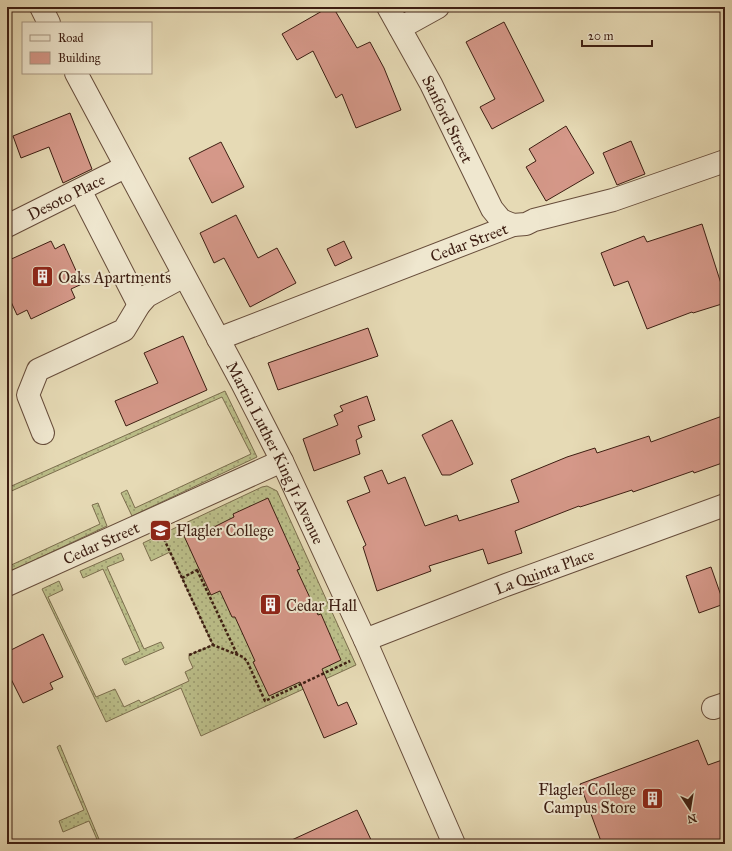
<svg xmlns="http://www.w3.org/2000/svg" width="732" height="851" viewBox="0 0 732 851" font-family="'IM FELL Great Primer',serif">
  <defs>
    <pattern id="grass-dots" width="8" height="8" patternUnits="userSpaceOnUse"><rect width="8" height="8" fill="#bbbe89"/><path d="M2 2h.1M6 6h.1" fill="none" stroke="#999a6f" stroke-width="1.8" stroke-linecap="round"/></pattern>
  </defs>
  <rect width="100%" height="100%" fill="#e6dab5"/>
  <filter id="stains"><feTurbulence type="fractalNoise" baseFrequency=".005" numOctaves="4"/><feColorMatrix values="0 0 0 0 .2 0 0 0 0 .09 0 0 0 0 .02 0 0 0 .5 -.17"/></filter>
  <radialGradient id="worn" r=".72"><stop offset=".6" stop-color="#630" stop-opacity="0"/><stop offset="1" stop-color="#630" stop-opacity=".3"/></radialGradient>
  <!-- grass -->
  <g fill="url(#grass-dots)" stroke="#7c6e4e">
    <path d="M225 391 257 457 132 516 121 493 127 490 135 508 251 454 222 397 7 493V488Z"/>
    <path d="M267 486 277 491 356 665 201 736 181 688 106 722 42 589 59 581 63 590 48 597 96 697 115 689 124 707 139 700 141 703 189 681 185 672 193 668 189 659V655L213 645 170 552 151 561 143 543 262 487Z"/>
    <path d="M98 503 107 526 7 573V567L100 524 92 505Z"/>
    <path d="M121 553 124 560 107 567 144 649 161 642 164 648 125 665 122 659 140 651 103 569 83 578 80 571Z"/>
    <path d="M60 745 101 844H99L89 821 63 832 59 821 84 810 57 747Z"/>
  </g>
  <!-- building -->
  <g fill="#d59889" stroke="#3d1e12">
    <path d="M329 7H333L357 48 370 42 384 68 401 110 356 128 342 94 336 98 313 51 297 60 282 34Z"/>
    <path d="M504 22 544 101 492 129 480 107 495 99 466 42Z"/>
    <path d="M70 113 92 169 63 183 49 147 21 158 13 136Z"/>
    <path d="M566 126 594 173 546 201 526 167 536 161 529 149Z"/>
    <path d="M631 141 645 174 617 185 603 153Z"/>
    <path d="M221 142 244 187 212 203 189 158Z"/>
    <path d="M236 215 258 258 277 248 296 283 250 307 224 258 214 263 200 233Z"/>
    <path d="M702 224 725 296V303L693 313 692 312 647 329 628 281 614 286 601 253 644 236 647 242Z"/>
    <path d="M51 241 55 249 64 244 82 284 71 289 75 298 31 319 27 310 17 315 7 293V261Z"/>
    <path d="M344 241 352 258 335 266 327 249Z"/>
    <path d="M368 328 378 356 278 390 268 363Z"/>
    <path d="M183 336 207 390 126 426 115 401 158 383 144 353Z"/>
    <path d="M367 396 375 420 358 426 362 437 356 440 360 454 314 471 303 439 338 425 334 415 343 411 340 406Z"/>
    <path d="M725 415V462L694 473 693 471 633 492 632 490 580 507 579 506 515 531 522 553 488 564 483 549 429 566 431 571 377 591 363 547 366 545 347 501 370 492 364 477 382 470 388 484 405 477 425 526 457 515 459 521 519 502 511 480 567 457 595 448 597 453 649 436 651 442Z"/>
    <path d="M452 420 473 464 450 475H442L422 435Z"/>
    <path d="M268 498 300 569 297 570 318 615 321 614 341 660 322 669 338 706 347 702 357 724 324 738 300 682 269 696 253 662 255 661 235 617H232L220 591 211 595 184 536 202 528 204 532 234 517 233 514Z"/>
    <path d="M711 567 724 604 699 613 686 576Z"/>
    <path d="M43 634 63 677 50 683 53 689 23 703 7 671V652Z"/>
    <path d="M698 740 708 765 725 759V844H602L580 784Z"/>
    <path d="M357 810 373 844H283Z"/>
  </g>
  <g fill="none" stroke-linecap="round" stroke-linejoin="round">
    <defs>
      <g id="minor">
        <path d="M41 7 49 23"/>
        <path id="s1" d="M388 7 431 84 492 209 501 220 513 225"/>
        <path d="M400 28 438 7"/>
        <path id="s2" d="M76 73 242 383 282 461 365 640 454 844"/>
        <path d="M80 190 139 305"/>
        <path id="s3" d="M7 226 125 167"/>
        <path id="s4" d="M218 339 513 225 526 224 534 220 613 200 725 161"/>
        <path d="M43 433 28 395 38 370 124 330 139 305 147 296 184 276"/>
        <path id="s5" d="M7 585 282 461"/>
        <path id="s6" d="M365 640 506 585 725 505"/>
        <path d="M713 708 725 704"/>
      </g>
    </defs>
    <!-- minor casing -->
    <use href="#minor" stroke="#674d3b" stroke-width="24"/>
    <!-- path -->
    <g stroke="#3d1e12" stroke-width="2.5" stroke-dasharray="3 2" stroke-linecap="butt">
      <path d="M164 539 213 645"/>
      <path d="M197 570 237 654"/>
      <path d="M182 578 199 569"/>
      <path d="M189 655 213 645 243 657 247 661 265 701 350 661"/>
    </g>
    <!-- minor -->
    <use href="#minor" stroke="#efe7cf" stroke-width="22"/>
  </g>
  <!-- icons -->
  <defs>
    <symbol id="building-square" viewBox="-11 -11 22 22"><rect x="-9" y="-9" width="18" height="18" rx="4" fill="#8f2418" stroke="#efe7cf"/><path d="M-4-6H4V6H1V3H-1V6H-4ZM-2.5-4.3h1.7v1.8h-1.7ZM.8-4.3h1.7v1.8H.8ZM-2.5-1h1.7V.8h-1.7ZM.8-1h1.7V.8H.8Z" fill="#fff"/></symbol>
    <symbol id="university-square" viewBox="-11 -11 22 22"><rect x="-9" y="-9" width="18" height="18" rx="4" fill="#8f2418" stroke="#efe7cf"/><path d="M0-5L7-2L0 1L-7-2ZM-4 1L0 2.5L4 1V4Q0 6-4 4Z" fill="#fff"/></symbol>
  </defs>
  <g fill-rule="evenodd">
    <use href="#building-square" x="30" y="264" width="25" height="25"/>
    <use href="#university-square" x="148" y="518" width="25" height="25"/>
    <use href="#building-square" x="258" y="592" width="25" height="25"/>
    <use href="#building-square" x="640" y="786" width="25" height="25"/>
  </g>
  <g text-anchor="middle" dominant-baseline="central" stroke-width="4" stroke-linejoin="round" paint-order="stroke">
    <!-- street labels -->
    <g font-size="16" fill="#3d1e12" stroke="#efe7cf">
      <text stroke="none"><textPath href="#s1" startOffset="127">Sanford Street</textPath></text>
      <text stroke="none"><textPath href="#s3" startOffset="66">Desoto Place</textPath></text>
      <text stroke="none"><textPath href="#s4" startOffset="269">Cedar Street</textPath></text>
      <text stroke="none"><textPath href="#s2" startOffset="429">Martin Luther King Jr Avenue</textPath></text>
      <text stroke="none"><textPath href="#s5" startOffset="103">Cedar Street</textPath></text>
      <text stroke="none"><textPath href="#s6" startOffset="192">La Quinta Place</textPath></text>
    </g>
    <!-- poi labels -->
    <g font-size="16" fill="#3d1e12" stroke="#efe7cf" text-anchor="start">
      <text x="58" y="277">Oaks Apartments</text>
      <text x="176" y="530">Flagler College</text>
      <text x="286" y="605">Cedar Hall</text>
      <text x="636" y="789" text-anchor="end">Flagler College<tspan x="636" dy="18">Campus Store</tspan></text>
    </g>
  </g>
  <!-- margin -->
  <rect width="732" height="851" fill="none" stroke="#e6dab5" stroke-width="24"/>
  <rect x="8" y="8" width="716" height="835" fill="none" stroke="#3d1e12" stroke-width="2"/>
  <rect x="12" y="12" width="708" height="827" fill="none" stroke="#3d1e12"/>
  <!-- legend -->
  <rect x="22" y="22" width="130" height="52" fill="#efe7cf" stroke="#a89783"/>
  <rect x="30" y="35" width="20" height="6" fill="#efe7cf" stroke="#a89783"/>
  <text x="58" y="42" font-size="12" fill="#3d1e12">Road</text>
  <rect x="30" y="52" width="20" height="12" fill="#d59889" stroke="#a89783"/>
  <text x="58" y="62" font-size="12" fill="#3d1e12">Building</text>
  <!-- north arrow -->
  <g transform="translate(690 809) rotate(168)" stroke="#efe7cf" stroke-width="3" paint-order="stroke">
  <path d="M0-3L7 15L0 10L-7 15Z" fill="#3d1e12"/>
  <text y="-6" font-size="11" font-weight="bold" text-anchor="middle" fill="#3d1e12">N</text>
  </g>
  <!-- scale -->
  <path d="M582 40v6h70v-6" fill="none" stroke="#3d1e12" stroke-width="2"/>
  <text x="588" y="40" font-size="12" fill="#3d1e12" stroke="#efe7cf" stroke-width="3" paint-order="stroke">20 m</text>
  <rect width="100%" height="100%" filter="url(#stains)"/>
  <rect width="100%" height="100%" fill="url(#worn)"/>
</svg>
